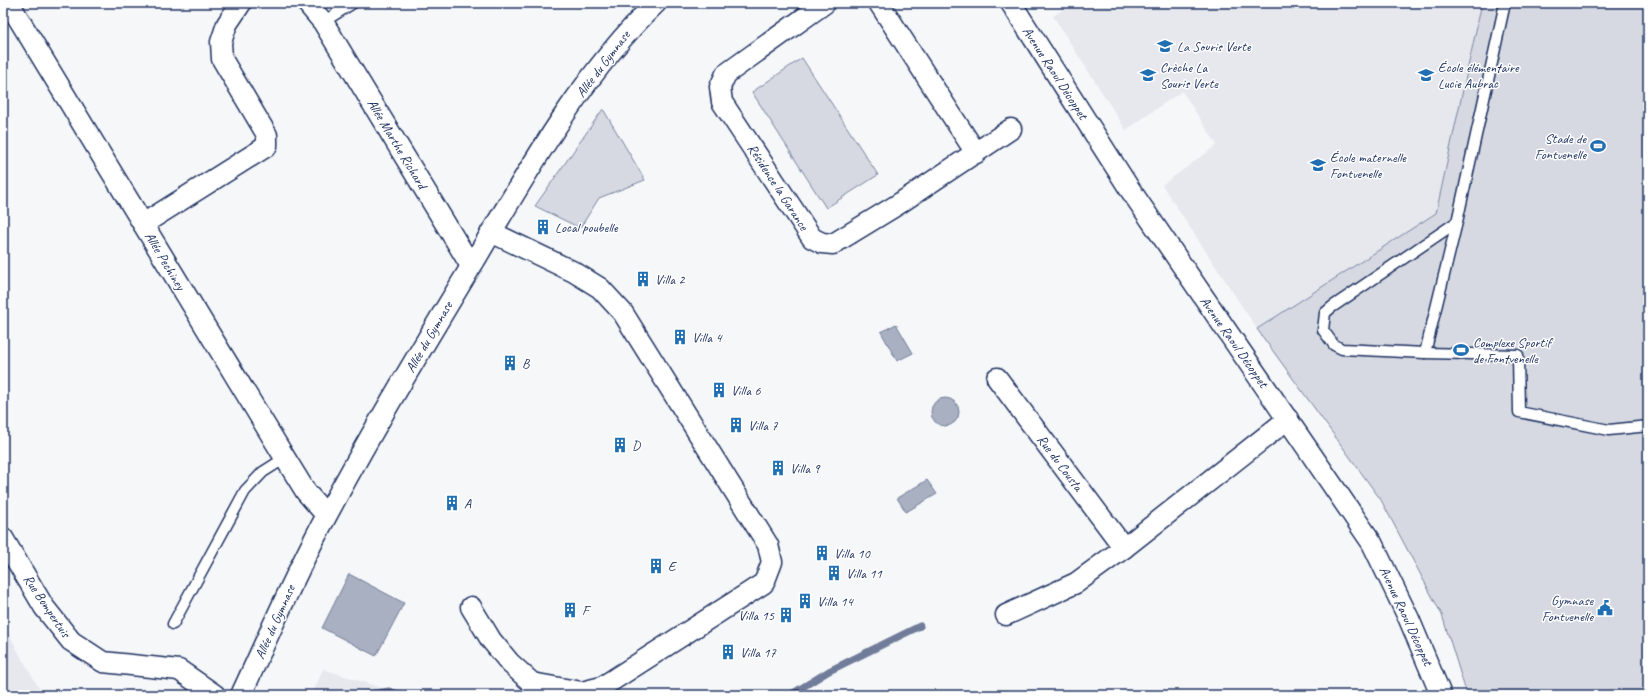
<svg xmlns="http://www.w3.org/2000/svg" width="1651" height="698" viewBox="0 0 1651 698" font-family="Caveat,sans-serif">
  <rect width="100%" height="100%" fill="#f6f7f9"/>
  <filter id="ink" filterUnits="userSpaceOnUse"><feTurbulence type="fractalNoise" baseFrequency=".025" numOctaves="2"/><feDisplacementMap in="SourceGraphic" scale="8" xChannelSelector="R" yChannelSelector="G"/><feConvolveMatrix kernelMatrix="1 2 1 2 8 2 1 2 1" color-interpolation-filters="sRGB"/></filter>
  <g filter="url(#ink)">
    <!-- built -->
    <g fill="#e6e8ee">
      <path d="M1074 3H1482L1436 213 1257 329 1162 185 1217 145 1182 91 1126 130 1053 16Z"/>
      <path d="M3 623 19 653 43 695H3Z"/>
      <path d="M323 669 404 695H312Z"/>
    </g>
    <!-- green -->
    <g fill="#d6d9e2" stroke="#7884a0">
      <path d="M1482 3H1648V695H1467L1442 615 1381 500 1257 329 1436 213Z"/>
      <path d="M802 58 878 175 826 208 752 92Z"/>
      <path d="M603 109 645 180 599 198 580 228 535 206Z"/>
    </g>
    <!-- water -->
    <g fill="#a9b0c1" stroke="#707c99">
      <path d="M896 324 913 353 897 361 881 332Z"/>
      <circle cx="945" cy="412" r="14"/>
      <path d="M927 480 937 494 906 512 897 498Z"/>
      <path d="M349 574 404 603 376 656 322 628Z"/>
    </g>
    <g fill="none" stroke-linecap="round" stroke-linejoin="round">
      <!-- stream -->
      <g stroke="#707c99" stroke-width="7">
        <path d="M363 695 389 691 402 695"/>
        <path d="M790 695 829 671 920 626"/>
      </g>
      <defs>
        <g id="service">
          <path d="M1505 3 1457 222 1332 307 1325 313 1323 330 1334 345 1342 349 1425 353 1518 355 1519 412 1609 430 1648 426"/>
          <path d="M323 22 353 3"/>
          <path d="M1425 353 1457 222"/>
          <path d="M173 624 245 491 263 472 285 458"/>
        </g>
        <g id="minor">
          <path d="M9 3 285 458 306 492 326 515"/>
          <path d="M307 3 323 22 471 266"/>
          <path d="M825 3 726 74 720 87 722 102 812 238 822 243 833 244 897 205 1011 129"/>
          <path d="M879 3 976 153"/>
          <path d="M1011 3 1129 188 1372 543 1409 619 1441 695"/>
          <path d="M143 224 267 146V135L222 59 221 42 227 24 241 3"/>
          <path d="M997 378 1124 548 1288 419"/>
          <path d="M3 538 44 607 71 641 103 662 179 670 215 695"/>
          <path d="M471 607 491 640 510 663 532 683 582 692 602 687 764 583 772 562 768 545 623 313 600 288 574 272 491 232"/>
          <path d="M1006 615 1076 583 1124 548"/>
          <path d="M241 695C269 635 295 573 327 515 374 427 426 341 478 255 529 169 584 72 656 3"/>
        </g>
      </defs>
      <!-- service casing -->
      <use href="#service" stroke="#1b2f5e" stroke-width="13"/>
      <!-- minor casing -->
      <use href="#minor" stroke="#1b2f5e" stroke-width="23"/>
      <!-- service -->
      <use href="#service" stroke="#fff" stroke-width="10"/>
      <!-- minor -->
      <use href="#minor" stroke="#fff" stroke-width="20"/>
    </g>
  </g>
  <!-- icons -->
  <defs>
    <symbol id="school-bare" viewBox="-9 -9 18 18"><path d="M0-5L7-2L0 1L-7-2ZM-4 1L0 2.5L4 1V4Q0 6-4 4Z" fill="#1f6fb2" stroke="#fff" stroke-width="2.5" paint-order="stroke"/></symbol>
    <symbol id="stadium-bare" viewBox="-9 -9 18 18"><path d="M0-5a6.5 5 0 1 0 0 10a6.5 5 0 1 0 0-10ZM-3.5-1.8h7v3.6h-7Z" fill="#1f6fb2" stroke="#fff" stroke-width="2.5" paint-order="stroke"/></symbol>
    <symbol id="building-bare" viewBox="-9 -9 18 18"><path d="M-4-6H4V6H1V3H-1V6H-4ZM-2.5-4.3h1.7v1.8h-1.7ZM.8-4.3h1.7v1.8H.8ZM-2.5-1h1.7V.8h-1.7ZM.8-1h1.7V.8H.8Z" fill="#1f6fb2" stroke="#fff" stroke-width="2.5" paint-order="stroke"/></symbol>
    <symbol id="civic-bare" viewBox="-9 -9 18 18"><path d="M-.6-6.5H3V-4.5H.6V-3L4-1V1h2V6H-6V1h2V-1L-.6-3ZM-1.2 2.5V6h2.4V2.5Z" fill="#1f6fb2" stroke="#fff" stroke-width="2.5" paint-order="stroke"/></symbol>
  </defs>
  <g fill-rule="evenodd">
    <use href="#school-bare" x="1154" y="35" width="22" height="22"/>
    <use href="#school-bare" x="1137" y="64" width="22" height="22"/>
    <use href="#school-bare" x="1415" y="64" width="22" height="22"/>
    <use href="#stadium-bare" x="1587" y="135" width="22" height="22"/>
    <use href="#school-bare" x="1307" y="154" width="22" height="22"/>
    <use href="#building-bare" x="532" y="216" width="22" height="22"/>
    <use href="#building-bare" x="632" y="268" width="22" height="22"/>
    <use href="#building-bare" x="669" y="326" width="22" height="22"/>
    <use href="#stadium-bare" x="1450" y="339" width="22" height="22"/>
    <use href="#building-bare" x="499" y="352" width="22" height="22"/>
    <use href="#building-bare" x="708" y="379" width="22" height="22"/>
    <use href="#building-bare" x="725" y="414" width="22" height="22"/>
    <use href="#building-bare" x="609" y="434" width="22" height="22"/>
    <use href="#building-bare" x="767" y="457" width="22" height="22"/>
    <use href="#building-bare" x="441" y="492" width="22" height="22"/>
    <use href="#building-bare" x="811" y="542" width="22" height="22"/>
    <use href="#building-bare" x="645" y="555" width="22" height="22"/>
    <use href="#building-bare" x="823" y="562" width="22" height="22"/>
    <use href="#building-bare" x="794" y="590" width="22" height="22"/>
    <use href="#civic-bare" x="1594" y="597" width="22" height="22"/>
    <use href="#building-bare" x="559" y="599" width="22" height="22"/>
    <use href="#building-bare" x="775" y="604" width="22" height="22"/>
    <use href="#building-bare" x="717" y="641" width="22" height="22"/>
  </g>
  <g text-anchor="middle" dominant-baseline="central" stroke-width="3" stroke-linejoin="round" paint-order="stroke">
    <!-- poi labels -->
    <g font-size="14" fill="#1b2f5e" stroke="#fff" text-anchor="start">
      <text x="1177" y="46">La Souris Verte</text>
      <text x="1160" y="67">Crèche La<tspan x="1160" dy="16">Souris Verte</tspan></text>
      <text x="1438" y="67">École élémentaire<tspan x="1438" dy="16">Lucie Aubrac</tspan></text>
      <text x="1586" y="138" text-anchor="end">Stade de<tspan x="1586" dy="16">Fontvenelle</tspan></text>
      <text x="1330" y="157">École maternelle<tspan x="1330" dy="16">Fontvenelle</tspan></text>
      <text x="555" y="227">Local poubelle</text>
      <text x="655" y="279">Villa 2</text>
      <text x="692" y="337">Villa 4</text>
      <text x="1473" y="342">Complexe Sportif<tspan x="1473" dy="16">de Fontvenelle</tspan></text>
      <text x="522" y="363">B</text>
      <text x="731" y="390">Villa 6</text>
      <text x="748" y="425">Villa 7</text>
      <text x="632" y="445">D</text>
      <text x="790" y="468">Villa 9</text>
      <text x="464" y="503">A</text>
      <text x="834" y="553">Villa 10</text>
      <text x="668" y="566">E</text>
      <text x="846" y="573">Villa 11</text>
      <text x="1593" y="600" text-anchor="end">Gymnase<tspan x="1593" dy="16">Fontvenelle</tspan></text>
      <text x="817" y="601">Villa 14</text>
      <text x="582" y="610">F</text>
      <text x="774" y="615" text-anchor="end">Villa 15</text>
      <text x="740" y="652">Villa 17</text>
    </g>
    <!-- street labels -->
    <g font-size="14" fill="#1b2f5e" stroke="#fff">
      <text transform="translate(603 64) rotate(-53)">Allée du Gymnase</text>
      <text transform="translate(1055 73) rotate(57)">Avenue Raoul Décoppet</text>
      <text transform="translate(397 144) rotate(59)">Allée Marthe Richard</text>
      <text transform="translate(778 187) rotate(57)">Résidence la Garance</text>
      <text transform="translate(165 261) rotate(59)">Allée Pechiney</text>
      <text transform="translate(429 337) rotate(-60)">Allée du Gymnase</text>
      <text transform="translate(1234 342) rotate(55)">Avenue Raoul Décoppet</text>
      <text transform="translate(1060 463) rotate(53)">Rue du Cousta</text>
      <text transform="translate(47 606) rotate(56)">Rue Bompertuis</text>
      <text transform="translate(1406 616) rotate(65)">Avenue Raoul Décoppet</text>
      <text transform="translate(275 622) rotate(-66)">Allée du Gymnase</text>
    </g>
  </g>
  <!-- margin -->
  <rect width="1651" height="698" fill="none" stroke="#fff" stroke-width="16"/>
  <rect x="8" y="8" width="1635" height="682" fill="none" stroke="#1b2f5e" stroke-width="1.5" filter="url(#ink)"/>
</svg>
